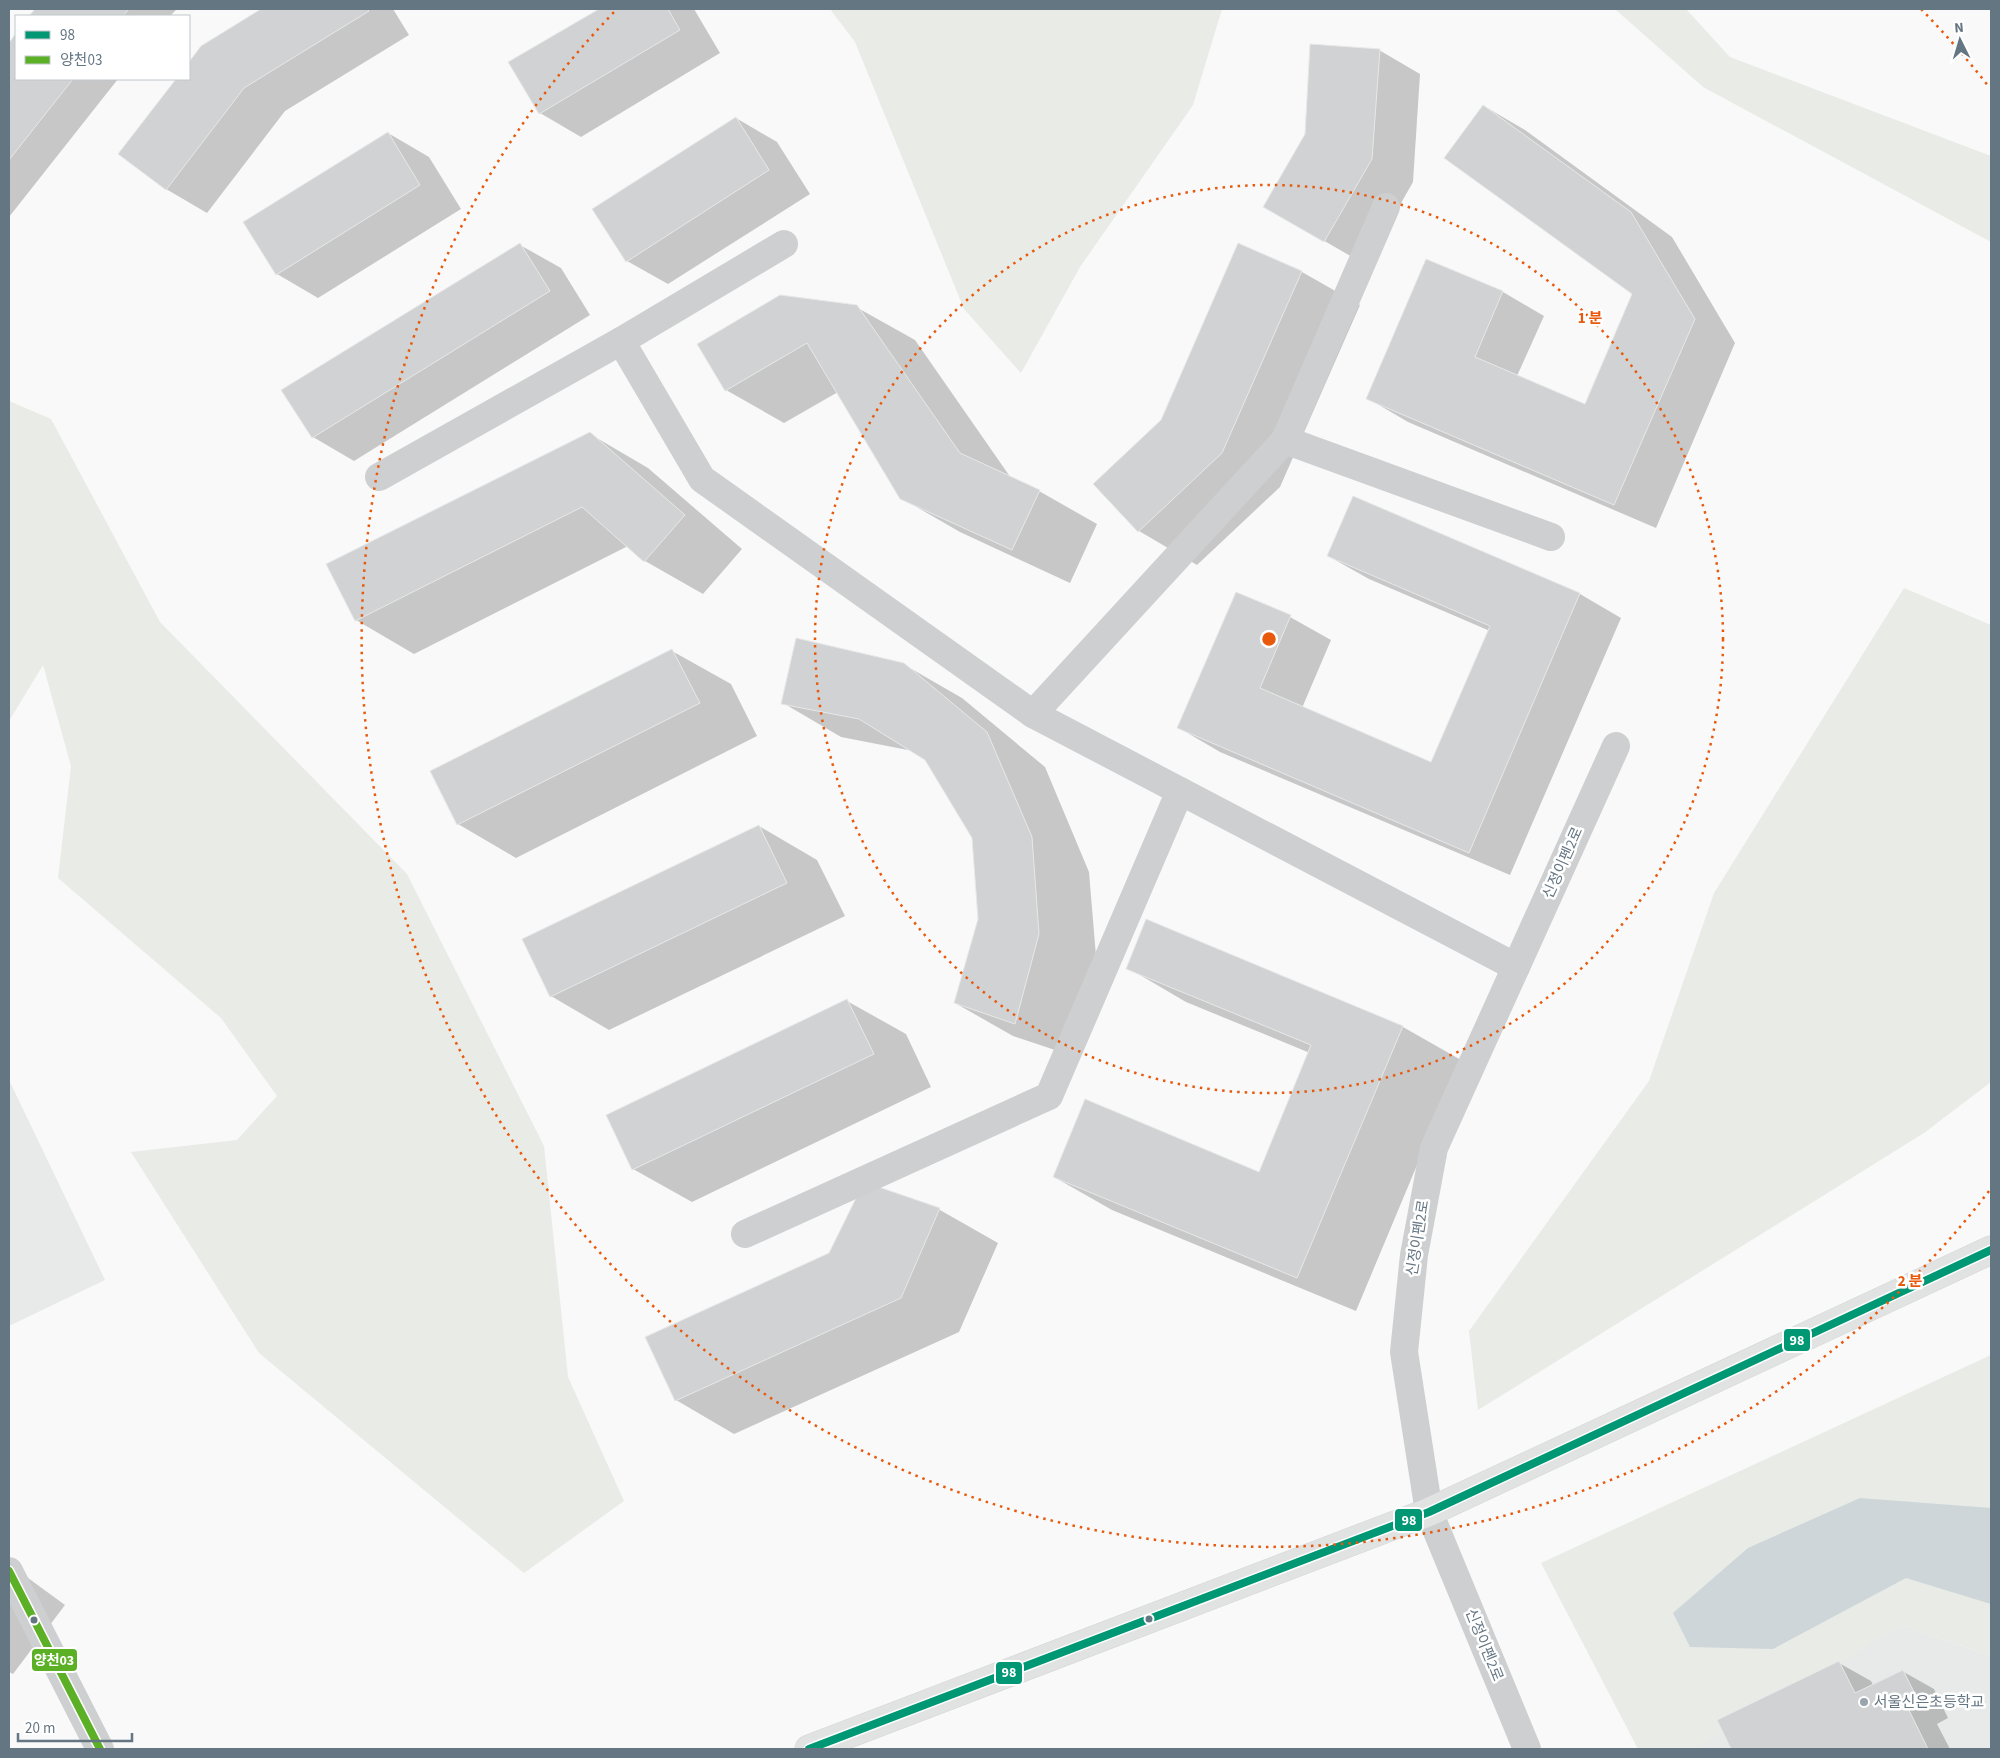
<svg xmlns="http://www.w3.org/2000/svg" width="2000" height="1758" viewBox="0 0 2000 1758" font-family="'Source Sans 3','Noto Sans KR',sans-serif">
  <rect width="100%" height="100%" fill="#f9f9f9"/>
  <!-- built -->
  <g fill="#e8e9e9">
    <path d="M9 1080 105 1280 9 1326Z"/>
    <path d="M1902 1625 1991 1656V1749H1635Z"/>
  </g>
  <!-- green -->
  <g fill="#e8ebe6">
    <path d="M830 9H1222L1193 105 1080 267 1021 373 964 309 855 42Z"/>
    <path d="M1615 9H1686L1730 57 1991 156V242L1703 87Z"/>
    <path d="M9 401 51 419 160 622 407 874 544 1146 568 1377 624 1501 524 1573 259 1353 131 1152 237 1140 277 1096 221 1018 58 878 71 766 43 665 9 721Z"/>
    <path d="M1904 588 1991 625V1082L1924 1133 1478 1410 1469 1331 1649 1081 1714 893Z"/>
    <path d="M1991 1355V1656L1902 1625 1696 1749H1638L1541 1563Z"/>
  </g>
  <!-- water -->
  <path fill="#ced6d9" d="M1860 1498 1991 1508V1604L1906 1578 1773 1649 1690 1647 1673 1613 1748 1548Z"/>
  <!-- shadow -->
  <g fill="#0003">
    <path d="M36 9H177L170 16H31Z"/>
    <path d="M263 9H393L409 35 285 111 207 213 166 189 120 154 178 79H189V64L202 46Z"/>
    <path d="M601 9H694L720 53 581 137 540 113 510 63Z"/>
    <path d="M16 35V79H118L9 217V45Z"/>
    <path d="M1379 50 1420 74 1413 182 1366 265 1264 206Z"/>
    <path d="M1484 106 1525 130 1672 237 1735 343 1656 528 1408 422 1367 398 1427 260 1503 292 1544 316 1517 376 1586 406 1634 294Z"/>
    <path d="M736 118 777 142 810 194 668 284 627 261Z"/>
    <path d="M388 133 429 157 461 209 318 298 277 274Z"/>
    <path d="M520 245 561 268 590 315 354 461 313 437Z"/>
    <path d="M1302 272 1360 305 1280 487 1197 565 1139 531 1094 484 1162 420Z"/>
    <path d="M856 307 915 340 1011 478 1039 491 1097 524 1070 583 960 532 901 498 838 392 784 423 726 390Z"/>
    <path d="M590 434 648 468 742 549 703 594 645 561 628 546 414 654 356 620Z"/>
    <path d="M1353 498 1580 594 1621 618 1510 875 1220 752 1179 728 1236 594 1290 617 1331 640 1302 708 1432 763 1490 631 1369 579 1328 556Z"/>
    <path d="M672 651 731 684 757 736 516 858 458 824Z"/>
    <path d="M903 664 962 698 1045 767 1089 872 1097 968 1073 1056 1013 1036 955 1003 979 919 973 838 926 759 913 751 841 737 783 703Z"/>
    <path d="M759 826 817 860 845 916 609 1030 551 996Z"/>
    <path d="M1147 920 1403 1027 1461 1060 1356 1311 1112 1210 1054 1177 1259 1173 1310 1053 1186 1002 1128 968Z"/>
    <path d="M847 1001 906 1034 931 1087 692 1202 633 1169Z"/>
    <path d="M865 1184 940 1210 998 1243 959 1332 734 1434 676 1400 830 1254Z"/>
    <path d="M9 1564 65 1605 13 1674 9 1672Z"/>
    <path d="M1839 1663 1871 1681 1873 1685 1902 1671 1934 1689 1948 1718 1937 1724 1950 1749H1732L1719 1720Z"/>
  </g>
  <!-- building -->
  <g fill="#d0d2d3" stroke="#e8e8e8">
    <path d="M35 9H129L123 16H29Z"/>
    <path d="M261 9H367L369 11 244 88 166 190 118 154 176 79H189V62L201 46Z"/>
    <path d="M599 9H668L680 30 539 114 508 62Z"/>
    <path d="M16 33V79H73L9 160V43Z"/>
    <path d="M1310 44 1380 49 1372 159 1324 242 1263 207 1305 134Z"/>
    <path d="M1483 105 1631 212 1695 319 1614 505 1366 399 1426 259 1503 291 1475 357 1585 404 1632 294 1444 158Z"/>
    <path d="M736 117 769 170 626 262 592 209Z"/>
    <path d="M388 132 420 185 276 275 243 222Z"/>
    <path d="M520 243 550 291 312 438 281 390Z"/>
    <path d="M1238 243 1302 271 1222 453 1138 532 1093 484 1161 420Z"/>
    <path d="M780 295 857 305 960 453 1040 490 1012 550 900 499 807 343 725 391 697 344Z"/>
    <path d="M590 432 685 515 644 562 582 507 355 621 326 564Z"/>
    <path d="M1353 496 1580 593 1469 853 1177 728 1236 592 1291 615 1260 688 1431 762 1490 626 1327 556Z"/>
    <path d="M796 638 904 663 987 732 1032 837 1039 934 1015 1024 954 1003 978 919 972 838 925 760 859 719 781 704Z"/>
    <path d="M672 649 700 703 457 825 430 771Z"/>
    <path d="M759 825 787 883 550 997 522 939Z"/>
    <path d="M1146 919 1403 1026 1297 1278 1053 1177 1085 1099 1259 1172 1311 1045 1126 969Z"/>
    <path d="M847 999 874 1054 632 1170 606 1115Z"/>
    <path d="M864 1182 940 1208 901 1298 675 1401 645 1337 829 1253Z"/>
    <path d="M1839 1661 1855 1693 1903 1670 1918 1700 1907 1706 1928 1749H1731L1717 1720Z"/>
  </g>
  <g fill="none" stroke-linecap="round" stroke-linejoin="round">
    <defs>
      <path id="secondary" d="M809 1749 1429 1512 1991 1250"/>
    </defs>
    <!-- secondary casing -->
    <use href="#secondary" stroke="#d5d6d7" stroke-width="29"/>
    <!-- street -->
    <g stroke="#cecfd0" stroke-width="28">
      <path d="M621 341 702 479 1033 714 1516 967"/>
      <path d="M1285 440 1551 537"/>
      <path d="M379 477 621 341 784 244"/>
      <path d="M1033 714 1285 440 1386 207"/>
      <path d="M745 1234 1049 1096 1180 791"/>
      <path d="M9 1571 100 1749"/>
      <path d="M1527 1749 1429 1512 1404 1352 1414 1255 1434 1148 1616 746"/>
    </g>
    <!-- secondary -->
    <use href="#secondary" stroke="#e1e2e2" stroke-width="28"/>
    <defs>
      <path id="bus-1" d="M809 1749 1429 1512 1991 1250"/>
      <path id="bus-2" d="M9 1571 100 1749"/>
    </defs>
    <!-- bus-1 casing -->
    <use href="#bus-1" stroke="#fff" stroke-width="11"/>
    <!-- bus-2 casing -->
    <use href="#bus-2" stroke="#fff" stroke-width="11"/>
    <!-- bus-1 -->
    <use href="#bus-1" stroke="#009775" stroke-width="8"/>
    <!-- bus-2 -->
    <use href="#bus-2" stroke="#5bb025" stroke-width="8"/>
  </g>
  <!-- distance rings -->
  <g fill="none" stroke="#e8590c" stroke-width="2.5" stroke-dasharray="2.5 5">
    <circle cx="1269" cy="639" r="454"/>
    <path d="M1989 1191A907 907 0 1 1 617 9M1921 9A907 907 0 0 1 1989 87"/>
  </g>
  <!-- markers -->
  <g fill="#657683" stroke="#fff" stroke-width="2">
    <circle cx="1149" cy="1619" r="4.5"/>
    <circle cx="34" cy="1620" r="4.5"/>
  </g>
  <circle fill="#99a4ac" stroke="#fff" stroke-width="2" cx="1864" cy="1702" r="5"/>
  <g text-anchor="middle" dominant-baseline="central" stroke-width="5" stroke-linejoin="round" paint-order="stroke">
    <!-- street labels -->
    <g font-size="15" fill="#657683" stroke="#fff">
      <text transform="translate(1563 863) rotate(-66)">신정이펜2로</text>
      <text transform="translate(1418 1238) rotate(-81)">신정이펜2로</text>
      <text transform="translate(1484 1645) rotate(68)">신정이펜2로</text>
    </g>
    <!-- poi labels -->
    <g font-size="15" fill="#657683" stroke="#fff" text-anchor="start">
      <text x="1874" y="1702">서울신은초등학교</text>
    </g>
  </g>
  <circle cx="1269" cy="639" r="8" fill="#e8590c" stroke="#fff" stroke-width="2.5"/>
  <g font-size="15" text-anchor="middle" font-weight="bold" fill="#e8590c" stroke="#fff" stroke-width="5" stroke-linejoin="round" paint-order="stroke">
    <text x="1590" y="323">1 분</text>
    <text x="1910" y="1286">2 분</text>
  </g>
  <g stroke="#fff" stroke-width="2">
    <rect x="1783" y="1328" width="28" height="24" rx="5" fill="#009775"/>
    <rect x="1394" y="1508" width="29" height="24" rx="5" fill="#009775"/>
    <rect x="31" y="1648" width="47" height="24" rx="5" fill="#5bb025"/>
    <rect x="995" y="1661" width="28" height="24" rx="5" fill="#009775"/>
  </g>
  <g font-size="14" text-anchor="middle" font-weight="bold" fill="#fff">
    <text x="1797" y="1345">98</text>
    <text x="1409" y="1525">98</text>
    <text x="54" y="1665">양천03</text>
    <text x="1009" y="1677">98</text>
  </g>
  <!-- border -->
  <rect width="2000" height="1758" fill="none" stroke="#657683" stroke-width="20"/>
  <!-- legend -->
  <rect x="15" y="15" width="175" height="65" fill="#ffffff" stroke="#c1c8cd"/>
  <rect x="25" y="31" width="25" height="8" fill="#009775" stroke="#c1c8cd"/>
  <text x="60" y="40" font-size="15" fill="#657683">98</text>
  <rect x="25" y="56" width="25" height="8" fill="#5bb025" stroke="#c1c8cd"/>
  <text x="60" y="65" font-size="15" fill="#657683">양천03</text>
  <!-- north arrow -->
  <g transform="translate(1960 40) rotate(355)" stroke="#ffffff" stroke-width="4" paint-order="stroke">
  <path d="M0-4L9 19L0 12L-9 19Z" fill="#657683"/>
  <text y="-8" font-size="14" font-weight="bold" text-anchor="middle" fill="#657683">N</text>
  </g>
  <!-- scale -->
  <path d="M18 1733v8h114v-8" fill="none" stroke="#657683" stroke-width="2.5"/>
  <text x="25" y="1733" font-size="15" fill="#657683" stroke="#ffffff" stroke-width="4" paint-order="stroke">20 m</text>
</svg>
